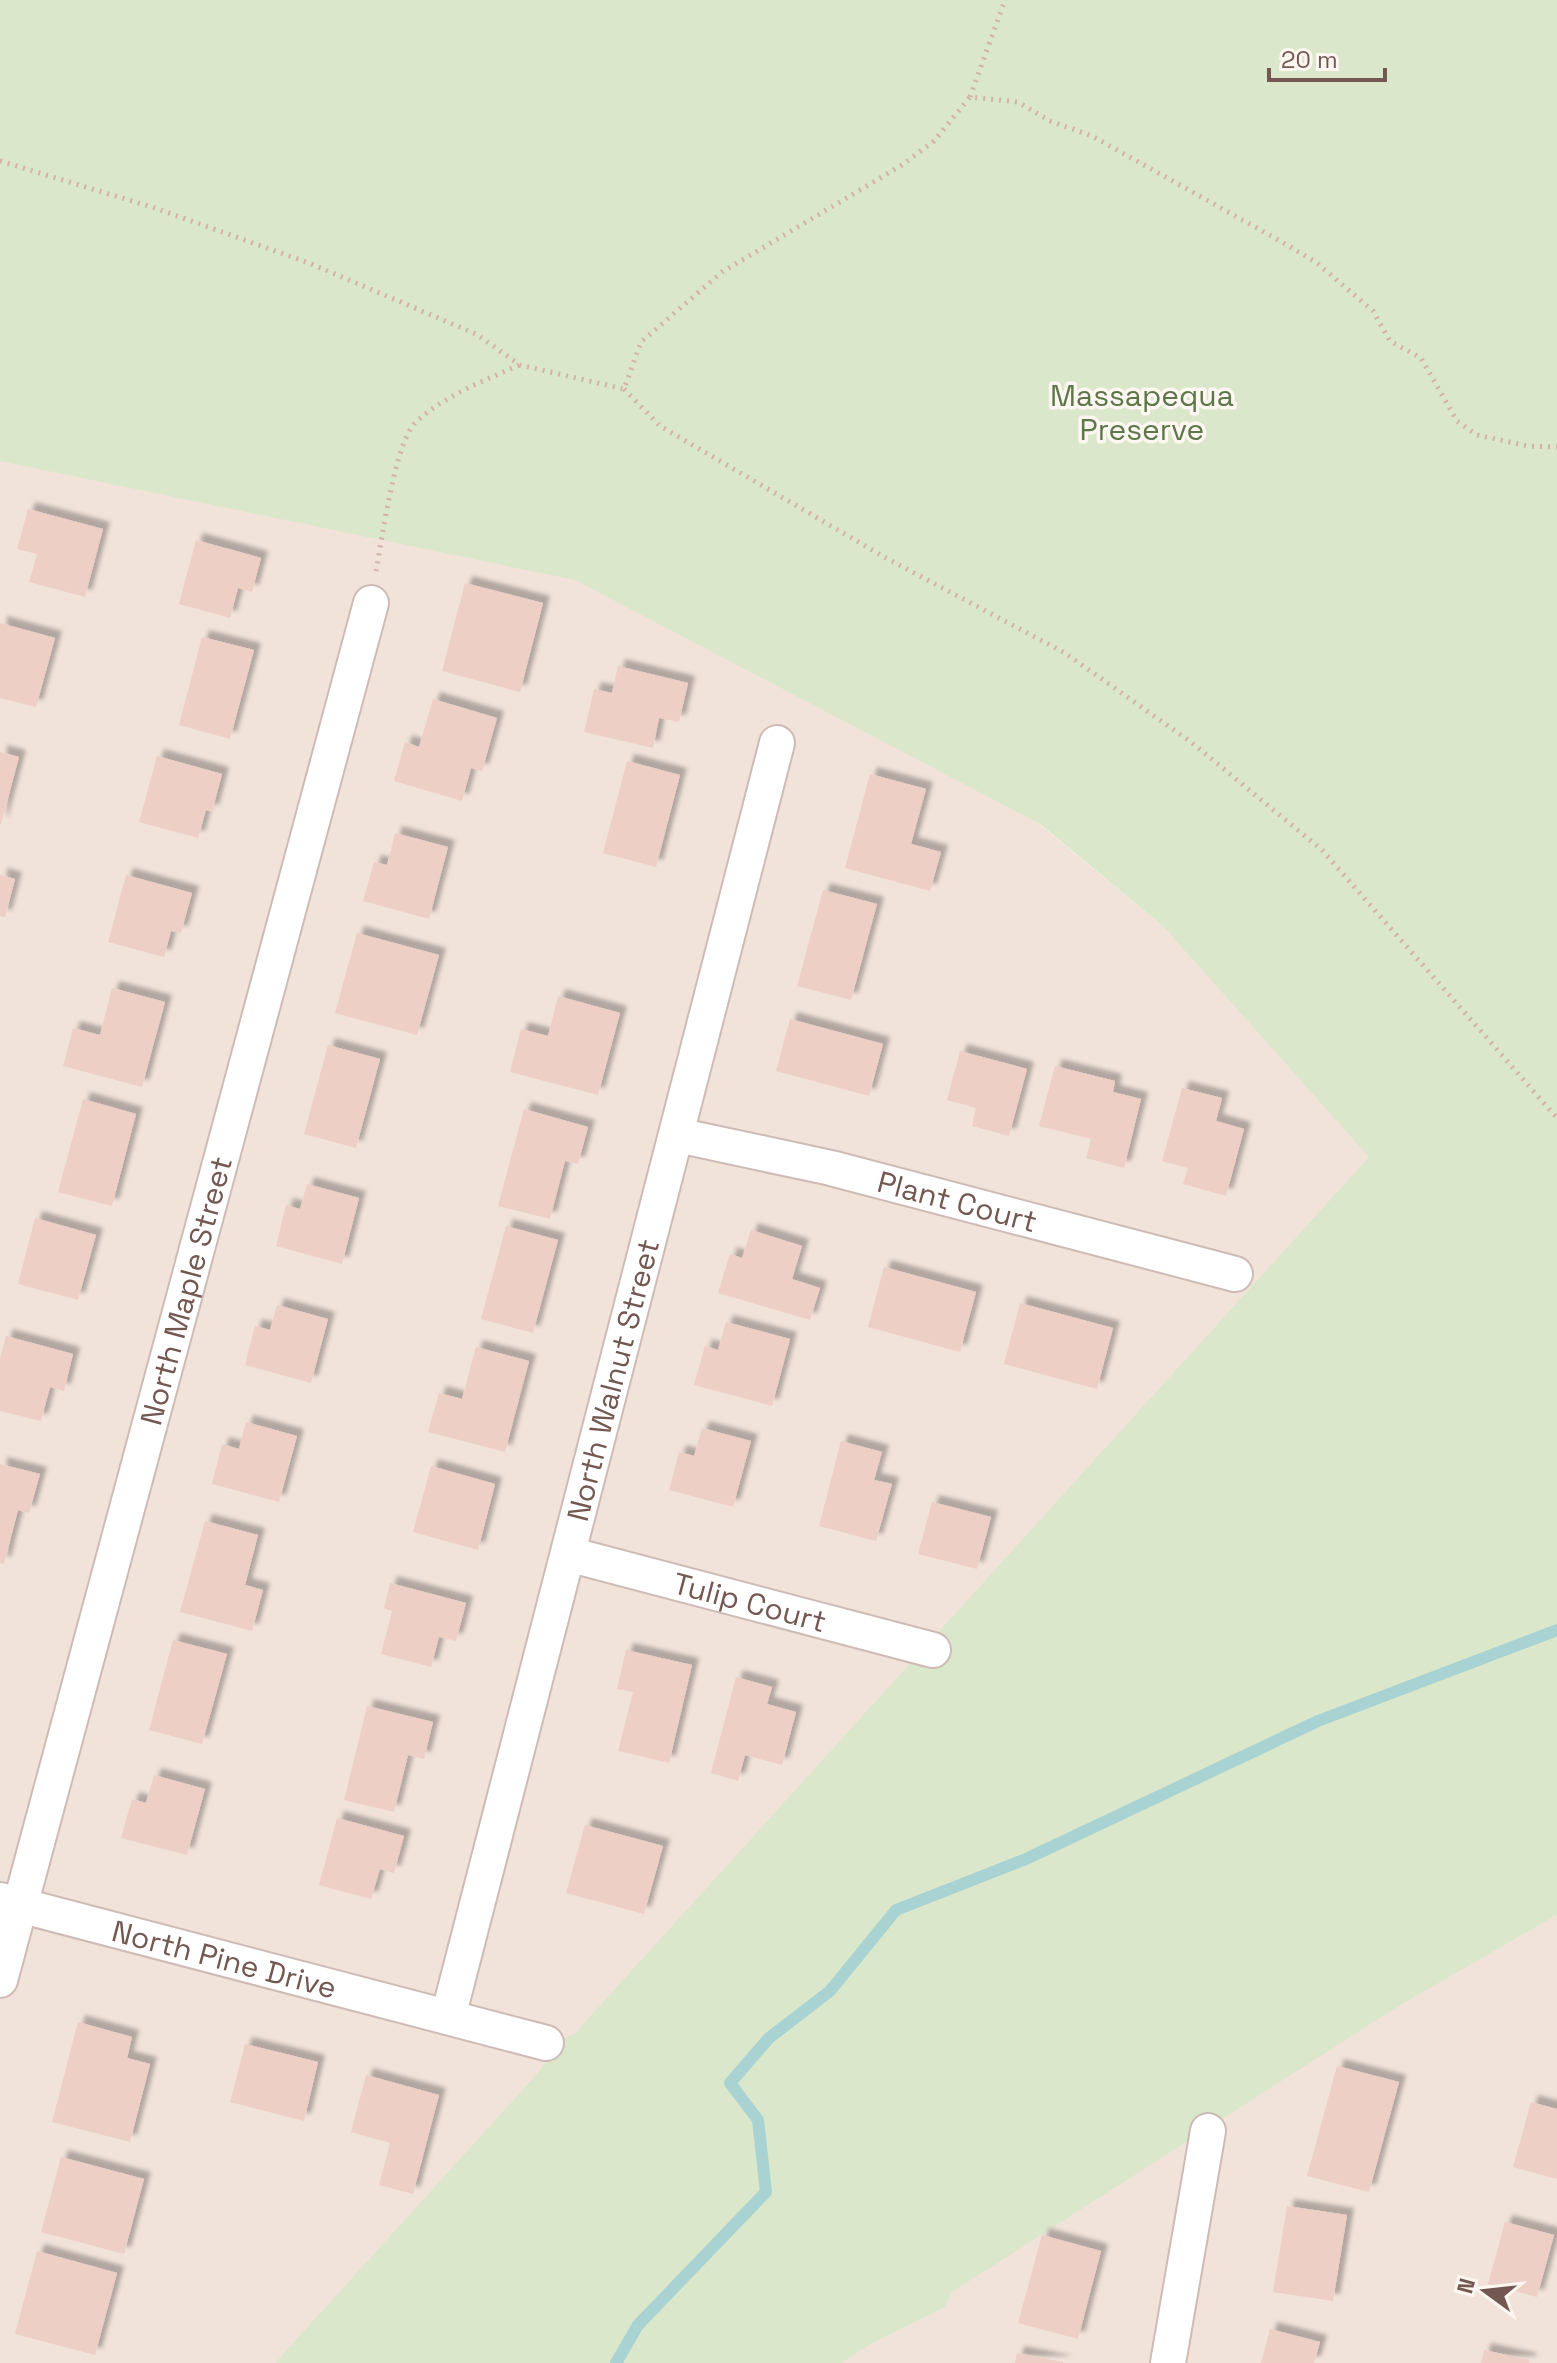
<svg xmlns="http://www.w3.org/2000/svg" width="1557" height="2363" viewBox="0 0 1557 2363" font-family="'Space Grotesk',sans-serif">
  <defs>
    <filter id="shadow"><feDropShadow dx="7" dy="-7" stdDeviation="2" flood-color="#0004"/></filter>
  </defs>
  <rect width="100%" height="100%" fill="#faf2eb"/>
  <!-- residential -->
  <g fill="#f1e3da">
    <path d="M0 430 800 628 1447 1159 329 2363H0Z"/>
    <path d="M1557 1915V2363H831L991 2201 1394 2008Z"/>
  </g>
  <!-- green -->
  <path fill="#dbe7ca" d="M0 0H1557V1915L1397 2007 952 2292 945 2307 874 2342 841 2363H275L537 2074 563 2039 575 2033 1369 1157 1163 926 1040 824 575 580 0 461Z"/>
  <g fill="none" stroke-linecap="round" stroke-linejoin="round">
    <!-- stream -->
    <path stroke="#a9d3d3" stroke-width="12" d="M616 2363 638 2325 766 2192 758 2120 730 2083 769 2038 830 1991 896 1910 1026 1859 1318 1721 1557 1630"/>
  </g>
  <!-- building -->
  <g fill="#edcfc6" filter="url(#shadow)">
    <path d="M28 509 103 529 85 597 29 582 37 554 17 549Z"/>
    <path d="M196 540 261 558 252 592 238 588 230 618 179 604Z"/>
    <path d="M465 583 543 603 520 692 442 671Z"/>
    <path d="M0 623 55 638 36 707 0 698Z"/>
    <path d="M202 637 254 650 230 739 179 725Z"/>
    <path d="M618 666 688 683 679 722 659 718 653 748 584 732 594 689 612 693Z"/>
    <path d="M433 699 497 718 482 771 471 768 462 801 394 781 405 742 419 747Z"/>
    <path d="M0 752 19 757 1 824H0Z"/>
    <path d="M157 756 222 774 212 812 206 810 198 838 139 822Z"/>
    <path d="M627 761 680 775 656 867 603 853Z"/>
    <path d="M870 774 926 789 911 844 941 852 930 891 845 868Z"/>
    <path d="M395 833 448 847 429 919 363 901 374 862 387 865Z"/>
    <path d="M0 875 15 879 5 917 0 916Z"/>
    <path d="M126 875 192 893 181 933 171 931 164 957 108 942Z"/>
    <path d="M823 890 877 904 851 1000 797 986Z"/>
    <path d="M357 933 439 955 417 1035 335 1013Z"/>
    <path d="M112 988 165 1002 142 1087 63 1066 73 1028 100 1035Z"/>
    <path d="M558 996 620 1013 598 1095 510 1072 521 1029 548 1036Z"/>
    <path d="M790 1019 883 1044 869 1096 776 1071Z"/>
    <path d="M328 1045 380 1059 356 1148 304 1134Z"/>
    <path d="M960 1051 1027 1069 1009 1136 972 1126 976 1108 947 1100Z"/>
    <path d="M1055 1066 1115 1081 1113 1092 1141 1099 1124 1168 1086 1158 1091 1139 1039 1126Z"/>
    <path d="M1182 1088 1222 1098 1216 1121 1244 1129 1226 1196 1183 1184 1188 1168 1162 1161Z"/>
    <path d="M83 1099 136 1114 112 1206 58 1192Z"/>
    <path d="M524 1109 588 1127 578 1164 565 1161 550 1219 498 1206Z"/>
    <path d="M307 1184 359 1198 342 1264 276 1246 286 1205 300 1209Z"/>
    <path d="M35 1218 96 1235 78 1300 18 1284Z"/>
    <path d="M506 1226 558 1240 533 1333 481 1319Z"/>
    <path d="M751 1230 802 1246 792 1279 820 1288 810 1320 718 1293 730 1254 742 1258Z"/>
    <path d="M884 1267 976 1292 960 1352 868 1327Z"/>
    <path d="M1020 1303 1113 1328 1097 1389 1004 1364Z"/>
    <path d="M277 1305 328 1319 311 1383 245 1365 255 1326 270 1330Z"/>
    <path d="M726 1322 790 1339 772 1406 694 1385 705 1346 718 1350Z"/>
    <path d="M6 1336 73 1354 64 1391 50 1387 41 1421 0 1411V1358Z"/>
    <path d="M476 1347 529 1361 505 1452 428 1432 439 1393 462 1399Z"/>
    <path d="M246 1422 297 1436 279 1502 212 1484 222 1444 239 1449Z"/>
    <path d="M702 1428 751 1441 733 1507 669 1490 679 1452 694 1456Z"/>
    <path d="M841 1441 882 1452 874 1480 892 1484 876 1541 819 1526Z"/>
    <path d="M0 1464 40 1474 29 1513 18 1510 4 1564 0 1563Z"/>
    <path d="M431 1466 495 1484 478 1550 413 1532Z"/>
    <path d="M932 1502 991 1517 977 1569 918 1554Z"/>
    <path d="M205 1521 258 1535 245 1585 263 1590 252 1631 180 1612Z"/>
    <path d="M390 1583 466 1603 456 1641 439 1637 431 1667 381 1654 392 1611 384 1608Z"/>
    <path d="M173 1640 227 1654 202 1744 149 1730Z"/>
    <path d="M626 1650 692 1665 669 1763 618 1751 633 1692 617 1689Z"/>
    <path d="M736 1677 772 1687 767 1704 796 1712 782 1765 745 1755 738 1781 711 1773Z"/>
    <path d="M367 1706 433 1722 424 1759 408 1755 394 1812 344 1800Z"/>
    <path d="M154 1775 205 1789 187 1855 121 1838 132 1799 146 1803Z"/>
    <path d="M337 1818 404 1836 394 1873 380 1869 371 1899 319 1885Z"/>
    <path d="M585 1825 663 1846 644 1914 566 1893Z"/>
    <path d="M78 2022 132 2037 127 2058 150 2064 130 2142 52 2122Z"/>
    <path d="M245 2044 318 2062 304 2121 230 2102Z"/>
    <path d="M1337 2066 1399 2082 1369 2192 1307 2176Z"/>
    <path d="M366 2075 439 2095 413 2194 379 2185 390 2143 351 2132Z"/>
    <path d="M1531 2102 1557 2109V2179L1513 2167Z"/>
    <path d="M61 2157 144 2179 124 2254 41 2232Z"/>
    <path d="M1287 2206 1347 2215 1333 2301 1273 2292Z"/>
    <path d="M1505 2222 1554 2235 1537 2297 1488 2284Z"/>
    <path d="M1042 2235 1101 2251 1078 2339 1018 2323Z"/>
    <path d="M37 2251 117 2273 95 2355 15 2334Z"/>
    <path d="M1270 2329 1320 2342 1314 2363H1261Z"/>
    <path d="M1484 2350 1530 2360 1529 2363H1481Z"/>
    <path d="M1017 2353 1063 2362V2363H1015Z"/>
  </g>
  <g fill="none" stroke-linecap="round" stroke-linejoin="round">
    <defs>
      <g id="street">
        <path id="s1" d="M677 1135 831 1168 1235 1274"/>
        <path id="s2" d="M568 1554 933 1650"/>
        <path id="s3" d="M0 1900 546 2043"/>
        <path id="s4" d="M0 1980 371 603"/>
        <path id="s5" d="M448 2017 777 743"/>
        <path d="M1168 2363 1208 2131"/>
      </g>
    </defs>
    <!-- street casing -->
    <use href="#street" stroke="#cebbb5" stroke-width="38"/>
    <!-- path -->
    <g stroke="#d2b2a8" stroke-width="5" stroke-dasharray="2 6" stroke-linecap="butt">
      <path d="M970 97 1005 0"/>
      <path d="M0 161 155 208 309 263 476 334 520 365 624 389 641 342 722 272 902 165 934 141 970 97 1018 102 1050 121 1092 136 1282 242 1317 263 1373 311 1390 341 1421 358 1457 421 1477 435 1528 446 1557 447"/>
      <path d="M624 389 660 426 886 558 1065 653 1191 742 1322 850 1557 1118"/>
      <path d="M376 571C382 540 395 441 416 422 445 395 484 381 519 365"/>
    </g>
    <!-- street -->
    <use href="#street" stroke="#fff" stroke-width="34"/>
  </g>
  <g text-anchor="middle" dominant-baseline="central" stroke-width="7" stroke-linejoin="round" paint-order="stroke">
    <!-- park labels -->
    <g font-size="30" fill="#5e774a" stroke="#fdf6f1">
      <text x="1142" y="395">Massapequa<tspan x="1142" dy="34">Preserve</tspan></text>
    </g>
    <!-- street labels -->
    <g font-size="30" fill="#735751" stroke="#fdf6f1">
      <text stroke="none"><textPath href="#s1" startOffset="288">Plant Court</textPath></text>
      <text stroke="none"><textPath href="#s4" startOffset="714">North Maple Street</textPath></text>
      <text stroke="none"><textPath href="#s5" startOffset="658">North Walnut Street</textPath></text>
      <text stroke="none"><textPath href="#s2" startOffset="188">Tulip Court</textPath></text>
      <text stroke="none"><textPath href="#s3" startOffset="232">North Pine Drive</textPath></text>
    </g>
  </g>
  <!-- north arrow -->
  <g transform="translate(1485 2291) rotate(285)" stroke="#fdf6f1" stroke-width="6" paint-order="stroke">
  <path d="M0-6L14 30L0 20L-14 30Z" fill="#735751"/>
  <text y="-12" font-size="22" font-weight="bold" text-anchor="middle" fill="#735751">N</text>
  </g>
  <!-- scale -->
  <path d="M1269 68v12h116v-12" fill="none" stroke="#735751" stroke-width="4"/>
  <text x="1281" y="68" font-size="24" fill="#735751" stroke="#fdf6f1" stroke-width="6" paint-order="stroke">20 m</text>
</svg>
